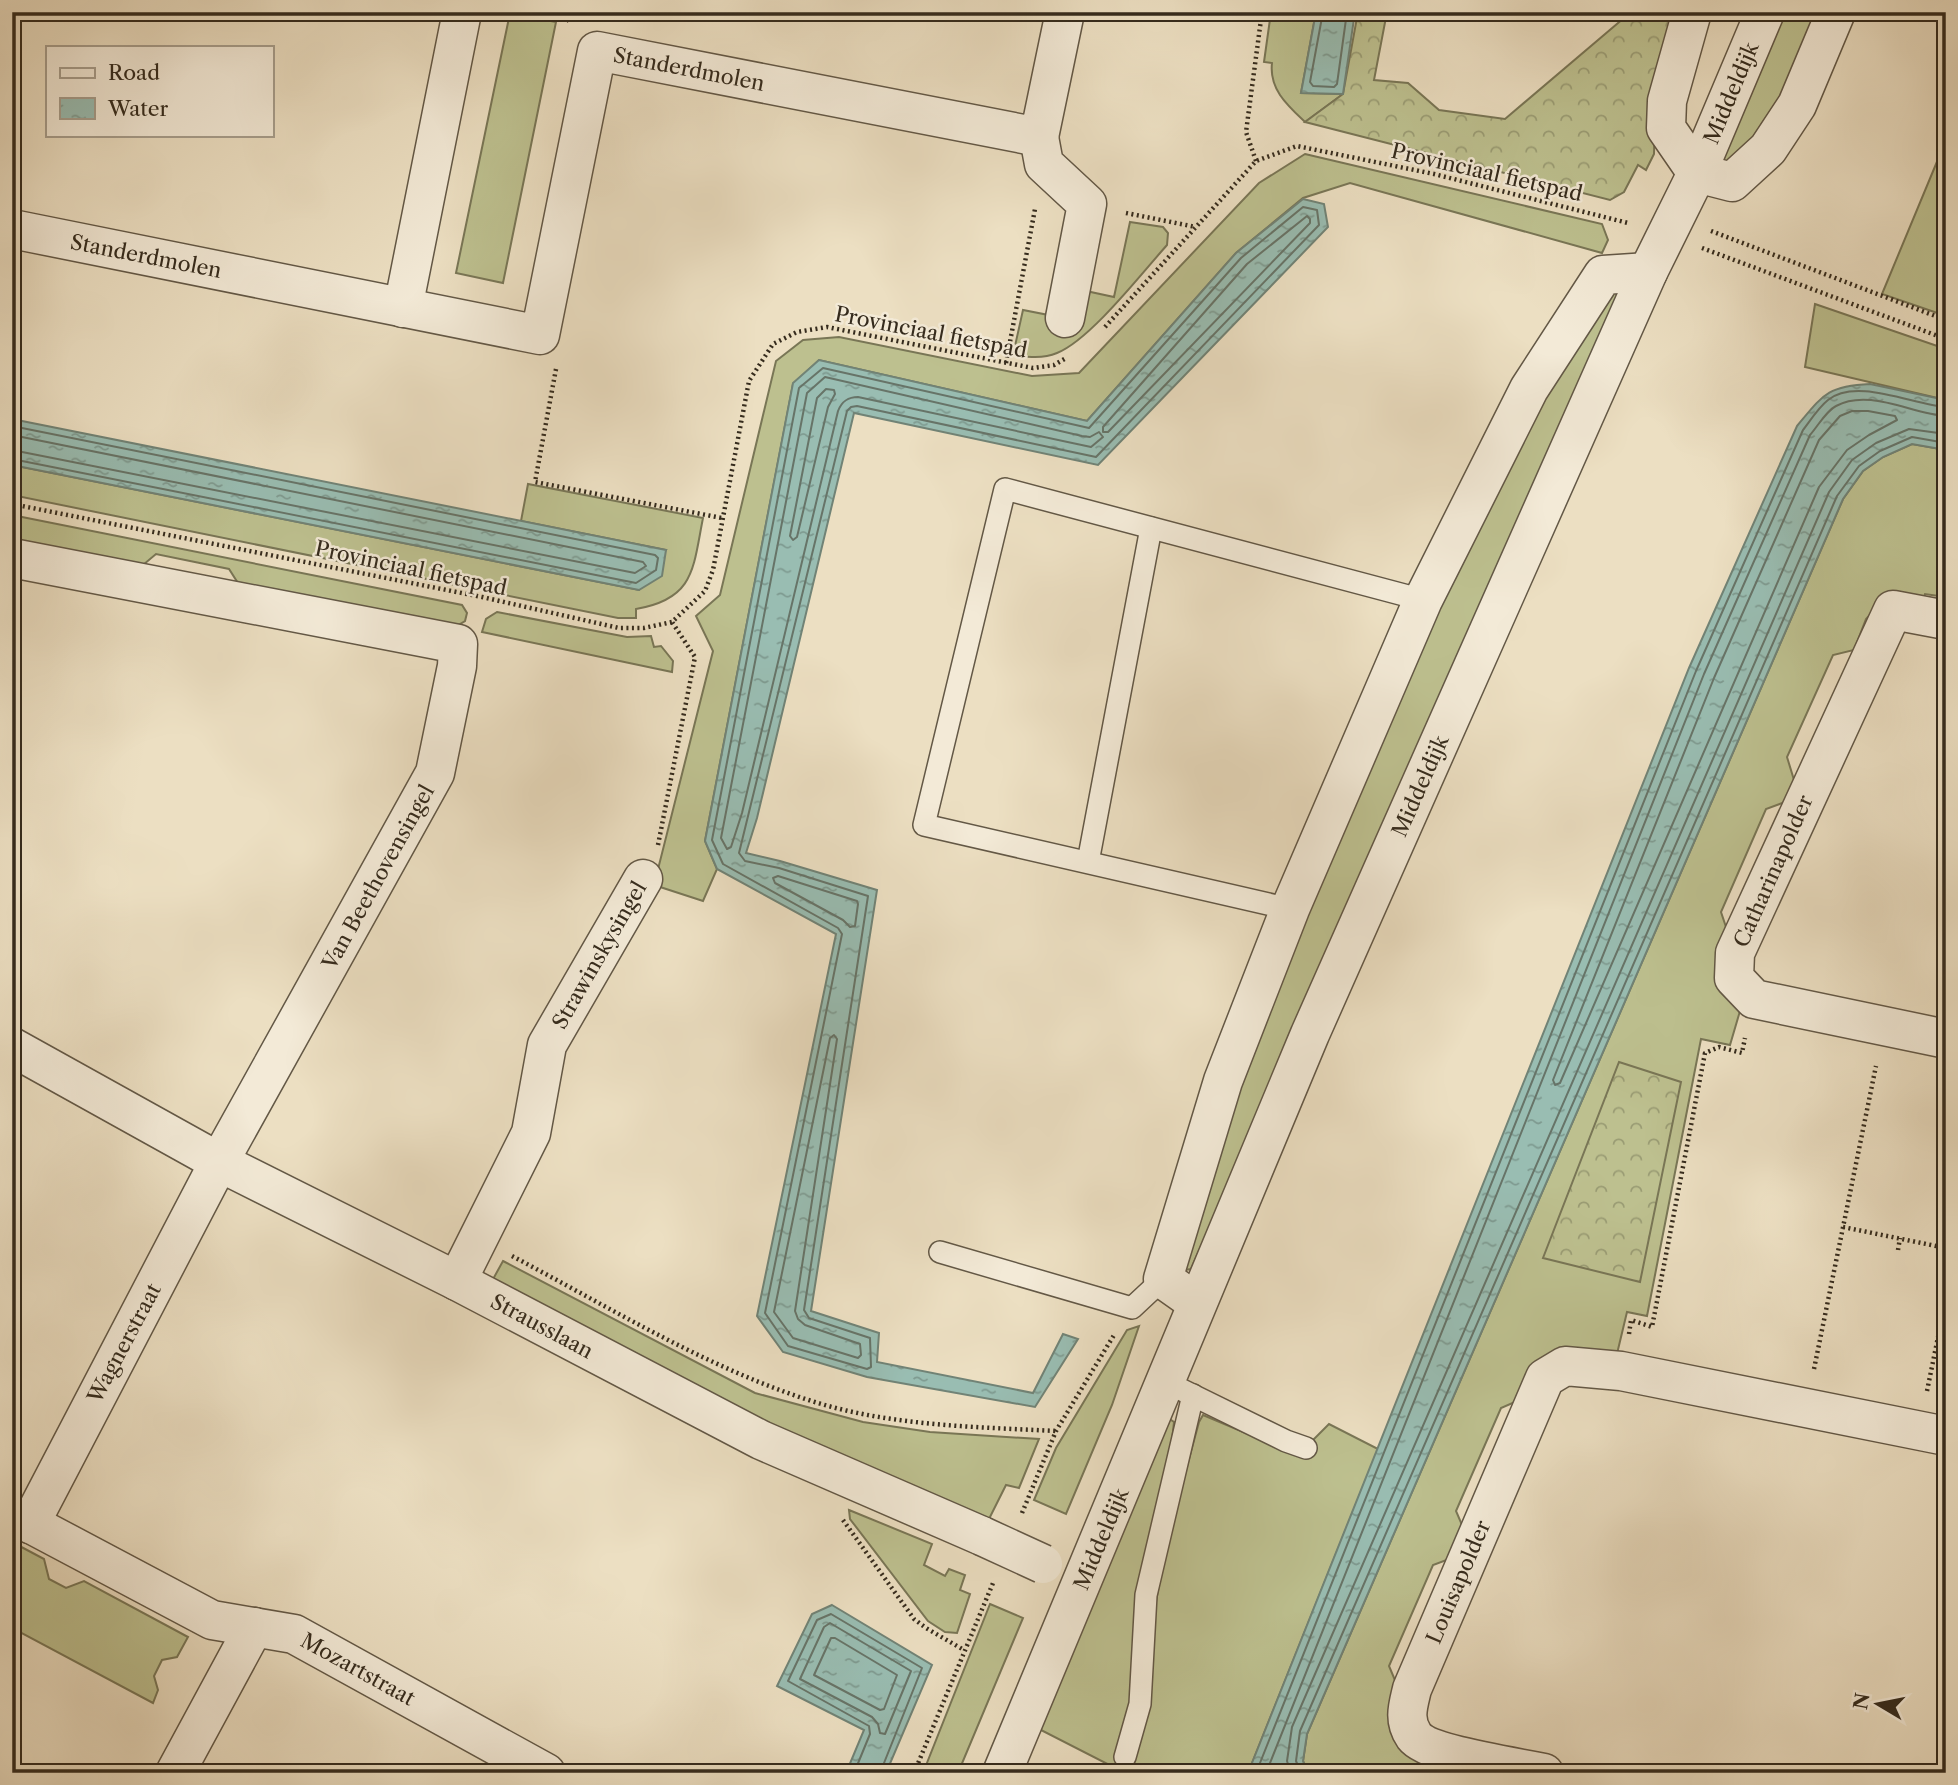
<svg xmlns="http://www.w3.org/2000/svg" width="1958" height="1785" viewBox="0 0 1958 1785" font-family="'Libre Caslon Text',serif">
  <defs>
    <pattern id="forest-crowns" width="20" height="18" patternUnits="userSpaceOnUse" patternTransform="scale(1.75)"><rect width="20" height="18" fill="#bdc08f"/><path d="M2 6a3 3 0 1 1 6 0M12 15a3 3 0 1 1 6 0" fill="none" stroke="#9a9c74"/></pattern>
    <pattern id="water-ripples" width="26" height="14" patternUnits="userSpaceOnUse" patternTransform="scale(1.75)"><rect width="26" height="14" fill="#99bdb2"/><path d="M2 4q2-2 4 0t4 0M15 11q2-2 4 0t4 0" fill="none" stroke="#7e9a90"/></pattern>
  </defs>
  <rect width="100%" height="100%" fill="#ecdfc2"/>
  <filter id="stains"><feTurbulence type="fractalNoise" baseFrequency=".00286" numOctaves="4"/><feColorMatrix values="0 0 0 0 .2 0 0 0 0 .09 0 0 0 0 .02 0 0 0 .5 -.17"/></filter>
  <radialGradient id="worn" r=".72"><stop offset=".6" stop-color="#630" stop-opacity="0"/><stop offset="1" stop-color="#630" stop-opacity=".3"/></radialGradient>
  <!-- grass -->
  <g fill="#bdc08f" stroke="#797656" stroke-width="2">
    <path d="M1271 12H1316L1301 93 1343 94 1305 122C1287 105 1269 89 1272 63L1264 62Z"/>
    <path d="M1780 12H1830L1821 35 1731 170 1723 165V154Z"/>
    <path d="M510 13 556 22 503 283 456 273Z"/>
    <path d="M1946 140V316L1882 294Z"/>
    <path d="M1305 154 1602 224 1608 240 1602 253 1350 183 1303 198 1236 253 1087 421 819 360 793 384 705 841 717 869 703 901 654 885 713 651 696 616 720 595 776 361 803 340 839 337 1032 376 1079 373 1259 183Z"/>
    <path d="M1130 222 1163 227 1168 233 1167 245C1142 273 1090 340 1057 353 1043 359 1028 357 1013 355L1023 310 1079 321 1086 291 1114 297Z"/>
    <path d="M1619 290V298L1191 1269 1185 1270 1237 1072 1407 660 1595 300Z"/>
    <path d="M1815 304 1946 349V400L1805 367Z"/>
    <path d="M1912 444 1946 450V597L1925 594 1922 605 1881 603 1866 619 1854 650 1833 655 1787 757 1794 780 1785 802 1766 809 1721 912 1727 930 1740 1011 1730 1045 1701 1039 1647 1316 1627 1312 1616 1358 1501 1408 1456 1511 1465 1532 1452 1558 1433 1565 1389 1666 1397 1685 1403 1749 1424 1765 1463 1773H1308L1303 1761 1307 1734 1843 499 1863 471 1883 457Z"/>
    <path d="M12 465 639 590 666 550 521 521 528 484 703 518C693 568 695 599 636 609V618H618L12 495Z"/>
    <path d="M12 515 462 605 467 613 465 621 455 627 238 583 229 569 156 554 143 565 12 539Z"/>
    <path d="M497 612 627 637 651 636 654 647 661 646 673 661 672 672 482 632 486 619Z"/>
    <path d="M503 1261 755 1393 863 1422 930 1432 1039 1439 1019 1488 1006 1485 988 1521 799 1442 492 1281Z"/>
    <path d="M1139 1326 1112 1405 1066 1514 1034 1500 1056 1448 1127 1330Z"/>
    <path d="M1203 1415 1286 1450 1308 1456 1313 1440 1329 1424 1378 1449 1248 1773H1125L1037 1728 1168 1418 1174 1422 1152 1625 1166 1544 1199 1422Z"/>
    <path d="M849 1510 932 1544 924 1565 945 1576 949 1569 965 1575 960 1590 970 1594 957 1633 945 1632 928 1621 850 1519Z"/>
    <path d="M12 1542 44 1559 49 1579 66 1588 84 1581 188 1637 177 1657 162 1660 154 1676 158 1690 153 1703 12 1628Z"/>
    <path d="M990 1604 1023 1618 958 1773H923Z"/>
  </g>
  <!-- forest -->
  <g fill="url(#forest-crowns)" stroke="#797656" stroke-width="2">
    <path d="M1358 12H1387L1374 80 1408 83 1439 110 1505 119 1631 12 1681 14 1655 114 1654 154 1646 170 1638 165 1624 192 1610 200 1305 122 1343 94Z"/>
    <path d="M1619 1062 1681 1082 1640 1282 1543 1258Z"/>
  </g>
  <!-- water -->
  <g fill="url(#water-ripples)" stroke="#718376" stroke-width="2">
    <path d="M1316 12H1355L1343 94 1301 93Z"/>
    <path d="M1303 199 1324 204 1328 227 1098 465 854 413 757 818 746 853 780 861 877 890 811 1311 879 1333 877 1362 1033 1393 1063 1334 1078 1339 1035 1407 867 1377 783 1352 757 1316 836 934 717 869 705 841 793 383 819 360 1087 421 1236 253Z"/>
    <path d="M1870 384 1946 400V450L1912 444 1883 457 1863 471 1843 499 1307 1734 1303 1761 1308 1773H1248L1689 668 1797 426C1823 395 1827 386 1870 384Z"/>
    <path d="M12 419 666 550 662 576 639 590 12 465Z"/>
    <path d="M832 1605 932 1665 886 1773H846L864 1730 777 1686 812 1614Z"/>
  </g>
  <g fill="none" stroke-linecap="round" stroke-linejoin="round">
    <!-- shore -->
    <g stroke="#677468" stroke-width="2">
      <path d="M1323 12 1310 82 1313 86 1334 87 1337 84 1347 12"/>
      <path d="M1303 207 1317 210 1319 225 1096 457 857 406 851 407 847 411 739 853 745 861 779 868 868 896 804 1310 809 1318 870 1338 871 1367 867 1369 788 1346 765 1313 842 934 838 928 723 864 712 840 799 388 823 368 1089 428 1241 258Z"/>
      <path d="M1307 216 1310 219V223L1108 432H1103V427L1247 264Z"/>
      <path d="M825 377 1082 436 1090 437 1099 432 1103 437 1091 447 858 397C848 397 842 401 838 411L742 813 731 847 727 849 721 838 807 393Z"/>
      <path d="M826 389 834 390 835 394 828 407 797 537 793 540 790 536 817 398Z"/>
      <path d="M1852 411H1868L1895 416 1897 420 1869 435 1847 450 1819 487 1560 1083 1555 1085 1553 1080 1714 678 1819 440 1840 416Z"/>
      <path d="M12 426 655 555 658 558 656 570 636 583 12 459"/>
      <path d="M12 435 643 562 646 566 635 573 12 450"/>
      <path d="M778 876 857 901 858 904 855 926 850 927 843 920 775 883 773 878Z"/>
      <path d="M834 1035 837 1039 795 1311 798 1319 805 1325 860 1344 861 1355 858 1358 793 1338 774 1312 830 1038Z"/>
      <path d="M830 1623 911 1671 885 1734 880 1733 878 1724 872 1717 800 1679 824 1627Z"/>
      <path d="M831 1638H835L897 1675 884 1709 880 1710 814 1675Z"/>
      <path d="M854 1773 870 1734 869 1726 788 1681 817 1620 831 1614 922 1668 880 1773"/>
      <path d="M1256 1773 1696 671 1803 430C1810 421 1818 408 1828 400 1856 377 1914 405 1946 407"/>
      <path d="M1266 1773 1704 674 1810 435C1818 426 1826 411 1836 406 1869 388 1912 414 1946 416"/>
      <path d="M1291 1773 1287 1761 1292 1727 1829 492 1852 460 1876 443 1909 429 1946 434"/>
      <path d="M1301 1773 1296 1761 1300 1731 1837 496 1859 466 1880 451 1912 437 1946 443"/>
    </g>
    <defs>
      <g id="service">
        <path d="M1088 862 1151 528"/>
        <path d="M1290 909 924 825 1005 489 1423 600"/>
        <path d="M940 1252 1132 1308 1163 1279"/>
        <path d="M1180 1389 1286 1441 1306 1448"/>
        <path d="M1125 1757 1140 1704 1146 1595 1193 1395"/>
      </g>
      <g id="minor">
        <path d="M1692 12 1667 101 1666 128 1697 173 1732 182 1768 149 1797 105 1836 12"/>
        <path d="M1039 137 1044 164 1087 204 1065 318"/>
        <path d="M12 229 540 335 597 51 1039 137 1065 12"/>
        <path d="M403 308 462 12"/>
        <path d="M12 558 458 644 457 666 435 773 219 1162 30 1524"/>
        <path d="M1946 620 1893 610 1735 953 1734 978 1754 999 1946 1039"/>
        <path d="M12 1047 219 1162 457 1281 761 1440 982 1536"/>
        <path d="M457 1281 531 1133 547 1045 643 879"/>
        <path d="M1197 1303 1163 1279 1223 1081 1290 909 1383 693 1423 600 1529 389 1603 275 1648 272"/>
        <path d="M12 1514 212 1620 294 1634 546 1773"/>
        <path d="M175 1773 254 1627"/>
        <path d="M1002 1773 1310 1034 1648 272 1697 173 1765 12"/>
        <path d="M1544 1773C1517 1767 1428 1755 1414 1736 1403 1720 1408 1706 1412 1689L1545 1378 1565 1366 1621 1371 1946 1436"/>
      </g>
    </defs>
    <!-- service casing -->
    <use href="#service" stroke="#635846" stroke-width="24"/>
    <!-- minor casing -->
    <use href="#minor" stroke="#635846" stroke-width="41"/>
    <!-- path -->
    <g stroke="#352b1d" stroke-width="4.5" stroke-dasharray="2 3.5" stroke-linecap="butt">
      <path d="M542 12 565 17 570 22"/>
      <path d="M1256 161 1246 132 1262 12"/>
      <path d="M1126 213 1196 227"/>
      <path d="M1711 231 1946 320"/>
      <path d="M1702 248 1946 339"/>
      <path d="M1105 327 1256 161 1297 146 1434 174 1628 223"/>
      <path d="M1006 363 1035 209"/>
      <path d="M556 369 535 482 722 518"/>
      <path d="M12 504 482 597 619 628H644L672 622 705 591 713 570 749 381 773 344 797 332 827 327 1033 368 1054 365 1066 358"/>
      <path d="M658 845 695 657 672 622"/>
      <path d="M1843 1227 1946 1248"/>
      <path d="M1898 1250 1900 1238"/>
      <path d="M512 1256C611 1308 710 1370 818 1403 894 1426 977 1427 1056 1431"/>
      <path d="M1629 1334 1631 1320 1652 1327 1705 1053 1719 1047 1742 1053 1745 1038"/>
      <path d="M1814 1369 1876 1066"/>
      <path d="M1927 1391 1946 1298"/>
      <path d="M1022 1513 1056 1431 1114 1335"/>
      <path d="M843 1520 914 1619 926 1628 964 1650"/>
      <path d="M914 1773 993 1583"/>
    </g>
    <!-- service -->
    <use href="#service" stroke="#f3ead7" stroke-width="21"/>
    <!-- minor -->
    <use href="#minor" stroke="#f3ead7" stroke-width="38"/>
    <defs>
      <path id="minor-bridge" d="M982 1536 1043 1564"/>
    </defs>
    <!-- minor-bridge casing -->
    <use href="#minor-bridge" stroke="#635846" stroke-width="41" stroke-linecap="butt"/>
    <!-- minor-bridge -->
    <use href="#minor-bridge" stroke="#f3ead7" stroke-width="38"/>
  </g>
  <g text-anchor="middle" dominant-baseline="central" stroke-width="5" stroke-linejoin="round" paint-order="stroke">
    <!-- street labels -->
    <g font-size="21" fill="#352b1d" stroke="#f3ead7">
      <text transform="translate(689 69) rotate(11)">Standerdmolen</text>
      <text transform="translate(1731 93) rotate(-67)">Middeldijk</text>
      <text transform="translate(1487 172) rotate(13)">Provinciaal fietspad</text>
      <text transform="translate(146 256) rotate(11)">Standerdmolen</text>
      <text transform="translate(931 332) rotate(11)">Provinciaal fietspad</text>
      <text transform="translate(411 568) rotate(12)">Provinciaal fietspad</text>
      <text transform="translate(1420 786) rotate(-66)">Middeldijk</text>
      <text transform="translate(1773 871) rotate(-66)">Catharinapolder</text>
      <text transform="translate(378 877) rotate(-61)">Van Beethovensingel</text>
      <text transform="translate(599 955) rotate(-60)">Strawinskysingel</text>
      <text transform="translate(542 1326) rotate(28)">Strausslaan</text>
      <text transform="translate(124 1343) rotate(-62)">Wagnerstraat</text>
      <text transform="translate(1101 1539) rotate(-67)">Middeldijk</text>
      <text transform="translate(1458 1582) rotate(-67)">Louisapolder</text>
      <text transform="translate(358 1669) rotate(29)">Mozartstraat</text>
    </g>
  </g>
  <!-- margin -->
  <rect width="1958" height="1785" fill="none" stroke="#ecdfc2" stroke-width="42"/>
  <rect x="14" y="14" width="1930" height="1757" fill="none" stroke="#352b1d" stroke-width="3.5"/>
  <rect x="21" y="21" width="1916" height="1743" fill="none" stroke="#352b1d" stroke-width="2"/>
  <!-- legend -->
  <rect x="46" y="46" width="228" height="91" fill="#f3ead7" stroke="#a79e8d" stroke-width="2"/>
  <rect x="60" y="68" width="35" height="10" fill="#f3ead7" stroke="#a79e8d" stroke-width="2"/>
  <text x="108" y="80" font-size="21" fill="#352b1d">Road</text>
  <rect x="60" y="98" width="35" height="21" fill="url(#water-ripples)" stroke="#a79e8d" stroke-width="2"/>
  <text x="108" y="116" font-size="21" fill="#352b1d">Water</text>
  <!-- north arrow -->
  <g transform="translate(1878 1704) rotate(280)" stroke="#f3ead7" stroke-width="5" paint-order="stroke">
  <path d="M0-5L12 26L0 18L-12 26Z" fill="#352b1d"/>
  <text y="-10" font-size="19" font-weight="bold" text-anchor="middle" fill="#352b1d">N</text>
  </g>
  <rect width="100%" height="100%" filter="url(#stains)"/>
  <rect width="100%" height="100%" fill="url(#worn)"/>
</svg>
